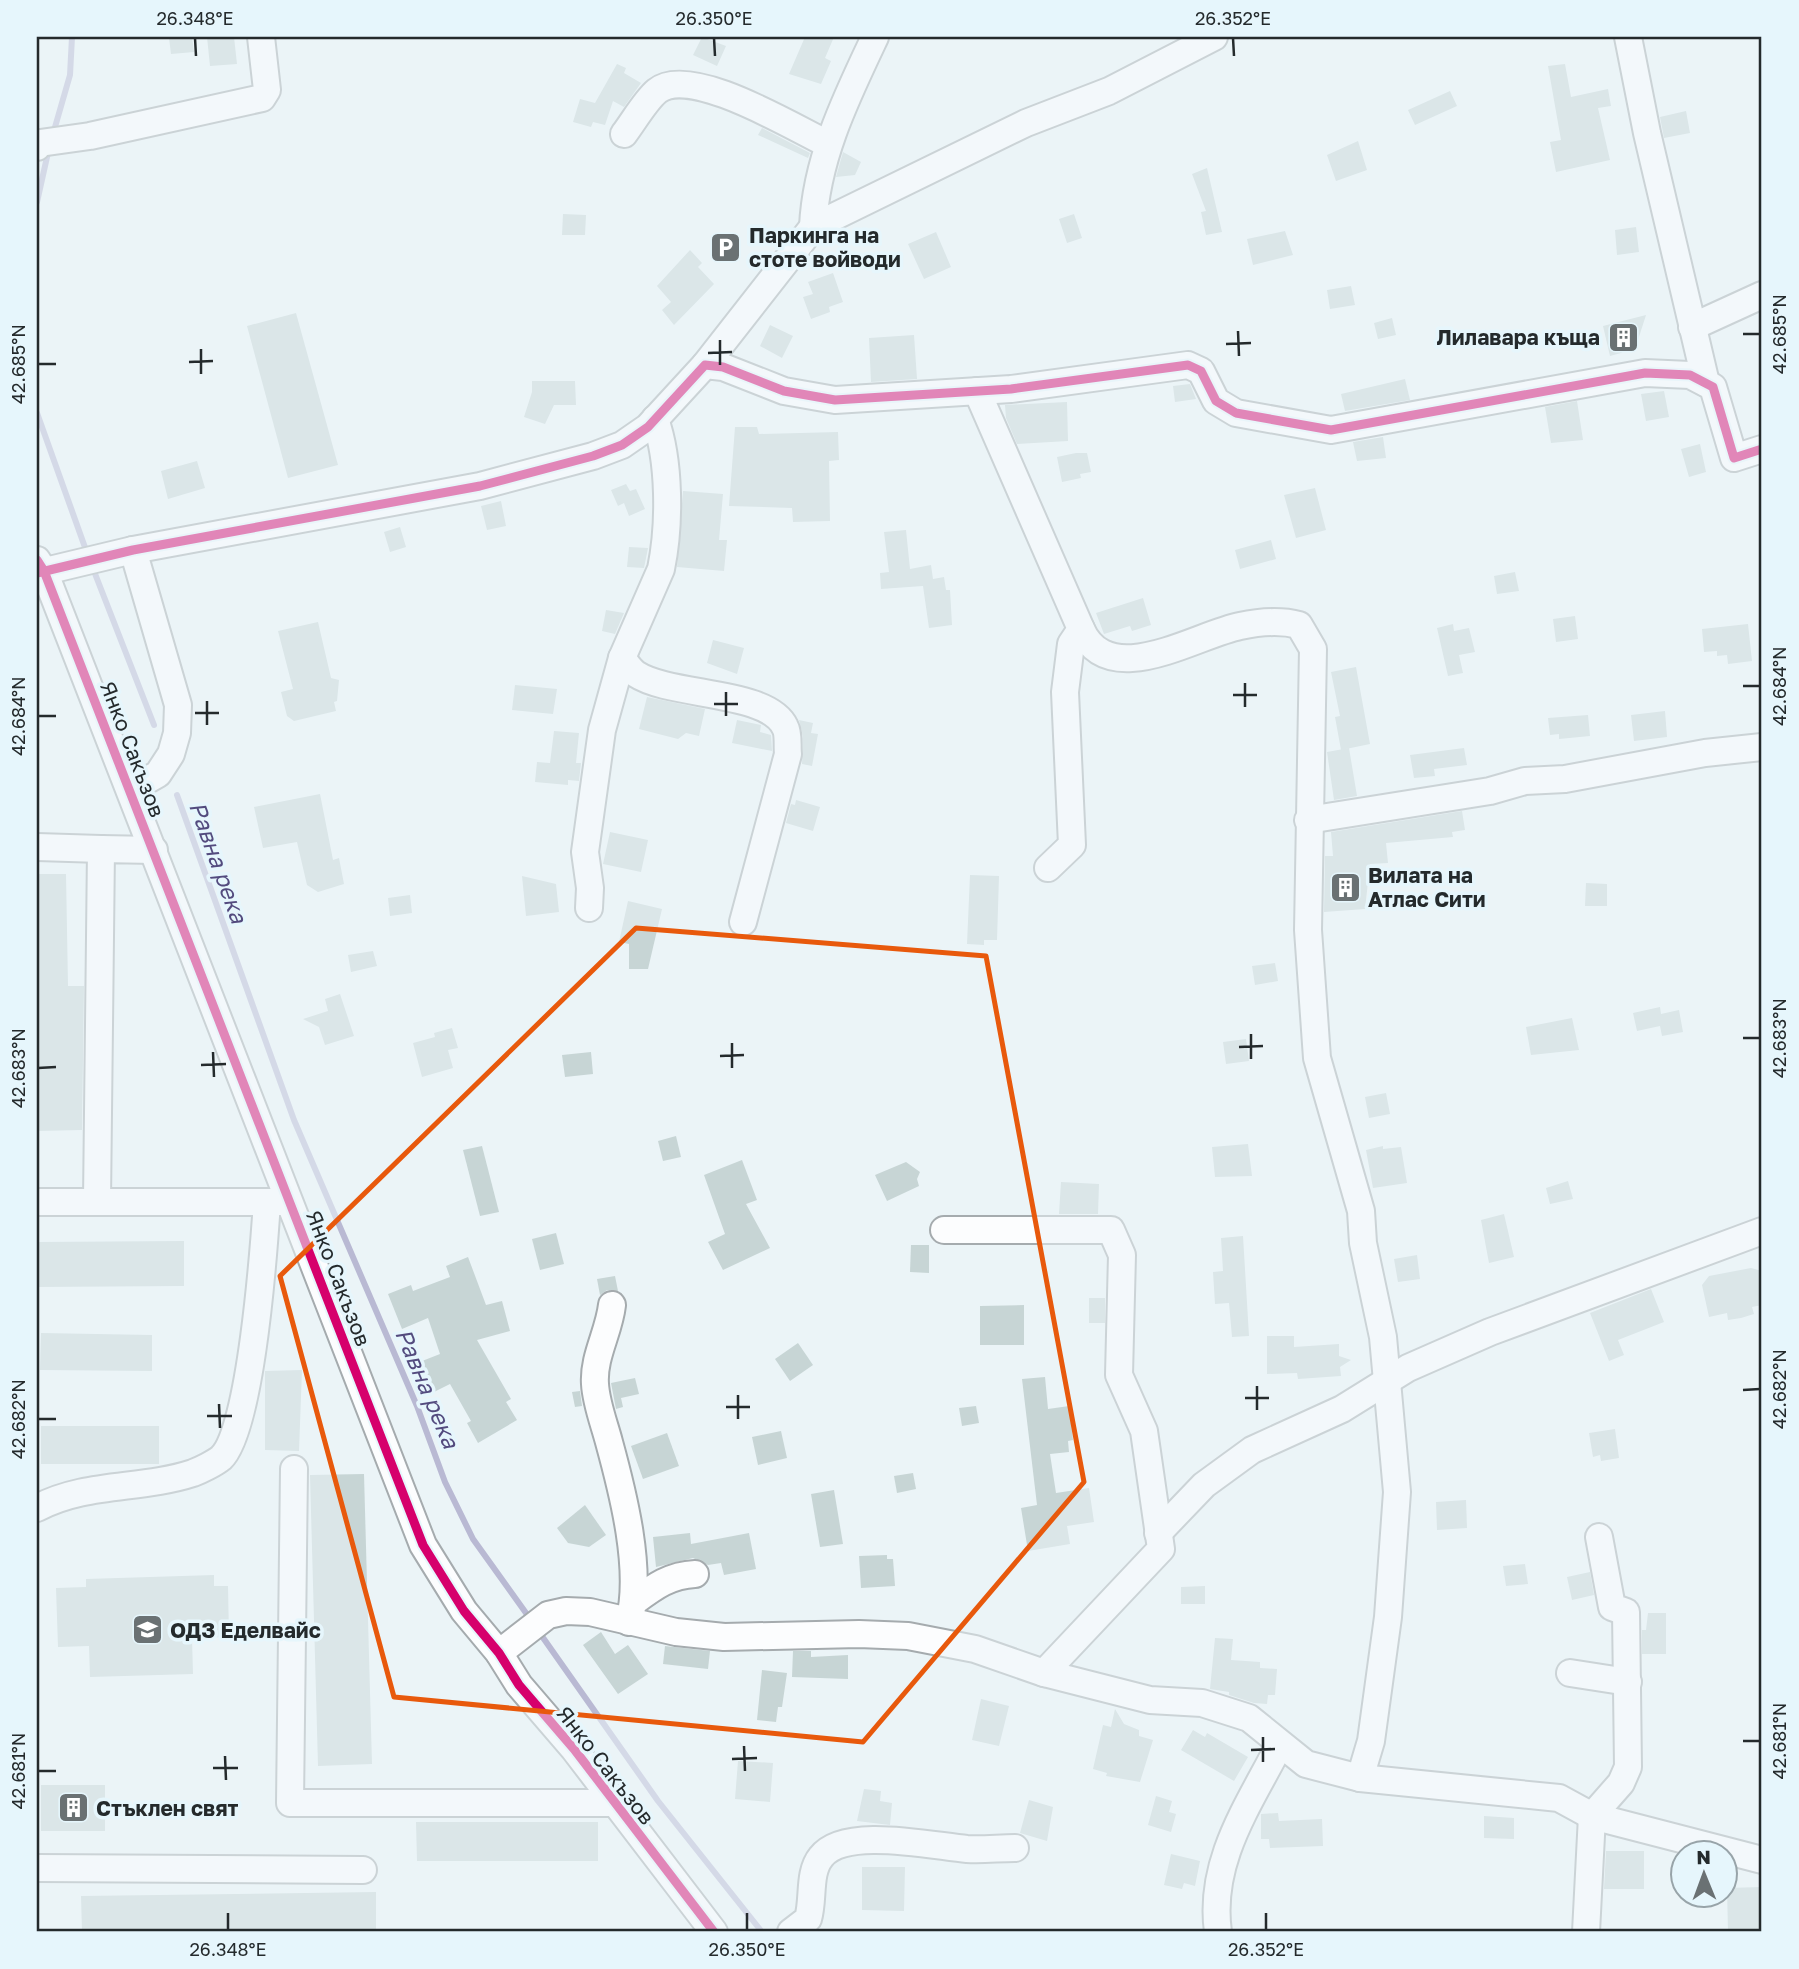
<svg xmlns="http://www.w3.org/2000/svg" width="1799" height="1969" viewBox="0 0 1799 1969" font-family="'Golos Text',sans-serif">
  <rect width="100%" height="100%" fill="#ebf4f7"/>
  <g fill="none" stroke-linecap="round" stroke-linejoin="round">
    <!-- stream -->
    <g stroke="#b9b9d3" stroke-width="6">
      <path d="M53 134 70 75 72 37"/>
      <path d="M37 202 49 148"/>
      <path d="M37 413 87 553"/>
      <path d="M92 566 154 725"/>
      <path d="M177 795 294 1120 417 1406 445 1482 473 1539 531 1620"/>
      <path d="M539 1632 658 1801 762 1932"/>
    </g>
  </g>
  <!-- building -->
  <g fill="#c7d5d5">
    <path d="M192 37 194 52 171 54 169 38Z"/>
    <path d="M207 37H234L237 64 210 66Z"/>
    <path d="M702 37 726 46 717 66 693 55Z"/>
    <path d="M805 37H834L825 58 831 61 821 84 789 74Z"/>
    <path d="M617 64 626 68 624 73 641 83 624 107 613 101 605 125 593 122 591 127 573 122 580 99 595 103Z"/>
    <path d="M1565 64 1571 97 1608 89 1611 106 1598 108 1610 160 1556 172 1550 142 1561 140 1548 66Z"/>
    <path d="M1450 91 1457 106 1415 125 1408 110Z"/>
    <path d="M1686 111 1690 133 1664 138 1660 117Z"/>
    <path d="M762 128 810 153 808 158 758 135Z"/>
    <path d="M1358 141 1367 170 1336 181 1327 155Z"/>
    <path d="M843 152 861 162 855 175 836 177Z"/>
    <path d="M1207 168 1222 232 1206 235 1201 212 1206 211 1192 174Z"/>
    <path d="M563 214 586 215 585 235H562Z"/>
    <path d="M1074 214 1082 238 1067 243 1059 219Z"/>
    <path d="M1636 227 1639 252 1617 255 1615 230Z"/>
    <path d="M1285 231 1293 255 1253 265 1247 239Z"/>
    <path d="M936 232 951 267 924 279 908 244Z"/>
    <path d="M690 250 702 263 698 267 714 284 674 325 662 310 671 302 657 286Z"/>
    <path d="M833 273 843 302 829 307 830 312 811 319 803 297 813 294 808 282Z"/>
    <path d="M1351 286 1355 305 1330 309 1327 290Z"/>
    <path d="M296 313 338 465 288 478 247 326Z"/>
    <path d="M1646 315 1638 340 1621 353 1610 356 1603 326Z"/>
    <path d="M1392 318 1396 335 1378 339 1374 323Z"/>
    <path d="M770 325 793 336 782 358 760 346Z"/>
    <path d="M914 335 917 379 871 382 869 338Z"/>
    <path d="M1405 379 1410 400 1345 411 1341 394Z"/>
    <path d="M532 381H575L576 405H554L545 424 524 417 532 392Z"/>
    <path d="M1190 384 1196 399 1175 402 1173 386Z"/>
    <path d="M1664 391 1669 417 1646 421 1641 394Z"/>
    <path d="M1577 401 1583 440 1551 443 1545 407Z"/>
    <path d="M1067 402 1068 441 1017 444 1006 418 1005 405Z"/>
    <path d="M735 427H757L759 434 838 432 839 460 829 461 830 521 793 522 792 508 729 506Z"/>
    <path d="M1383 437 1386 458 1357 461 1353 442Z"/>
    <path d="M1700 444 1706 472 1689 477 1681 449Z"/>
    <path d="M1076 453H1087L1091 472 1080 474 1081 478 1062 482 1057 457Z"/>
    <path d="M197 461 205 488 168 499 161 471Z"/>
    <path d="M626 484 630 491 636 489 645 509 629 516 624 503 618 506 611 490Z"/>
    <path d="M1315 488 1326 530 1296 538 1284 495Z"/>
    <path d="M683 491 723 494 719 540H727L724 571 677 567Z"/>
    <path d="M501 501 506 526 487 530 481 506Z"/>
    <path d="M400 527 406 547 390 552 384 532Z"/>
    <path d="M906 530 910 569 931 565 933 579 944 577 946 590H950L952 625 929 628 923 586 881 589 880 573 889 572 884 532Z"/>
    <path d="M1271 540 1276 559 1240 569 1235 550Z"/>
    <path d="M629 547 648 548 644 568 627 567Z"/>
    <path d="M1515 572 1519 591 1497 594 1494 576Z"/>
    <path d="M1143 598 1151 625 1132 631 1130 626 1104 634 1096 613Z"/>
    <path d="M606 610 624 613 615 634 602 631Z"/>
    <path d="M1575 616 1578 639 1556 642 1553 619Z"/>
    <path d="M318 622 331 678 339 680 337 701 334 702 336 711 294 721 287 716 281 692 293 689 278 631Z"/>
    <path d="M1453 624 1454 631 1469 628 1475 652 1459 655 1463 673 1448 676 1437 628Z"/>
    <path d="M1748 624 1752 661 1728 664 1727 655 1717 656V651L1704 652 1702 629Z"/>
    <path d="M713 640 744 648 737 674 707 663Z"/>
    <path d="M1356 667 1370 744 1341 750 1335 717 1340 716 1331 672Z"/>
    <path d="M515 685 557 689 553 714 512 710Z"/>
    <path d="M647 697 705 709 699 736 686 733 678 739 639 729Z"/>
    <path d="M1665 711 1667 737 1634 741 1631 715Z"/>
    <path d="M1588 715 1590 736 1559 739V734L1550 735 1548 718Z"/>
    <path d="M737 720 761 725 760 732 771 735 772 751 732 743Z"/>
    <path d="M799 720 813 723 811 733 818 734 812 766 802 764 803 736Z"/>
    <path d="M554 731 579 733 576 763H581L579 781 568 780V785L535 782 537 762 550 763Z"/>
    <path d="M1349 748 1357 796 1334 800 1327 752Z"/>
    <path d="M1464 748 1467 765 1434 769 1435 776 1414 778 1410 755Z"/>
    <path d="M320 794 333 860 339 858 344 884 318 892 307 885 297 842 263 848 254 807Z"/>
    <path d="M796 800 820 807 813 831 786 823 791 804 795 805Z"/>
    <path d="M1462 811 1465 830 1452 832 1453 837 1386 843 1388 863 1370 864 1365 909 1324 912 1325 856H1333L1331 832Z"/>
    <path d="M610 832 648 840 641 872 603 864Z"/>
    <path d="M37 874H66L68 986H84L82 1130 37 1131Z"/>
    <path d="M970 875 999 876 997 940H984V945L967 944Z"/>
    <path d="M522 876 556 884 559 912 526 916Z"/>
    <path d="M1586 883 1607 884V906H1585Z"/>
    <path d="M410 895 412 913 390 916 388 898Z"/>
    <path d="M628 901 662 909 648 969H629V944L619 942Z"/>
    <path d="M373 951 377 966 351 972 348 955Z"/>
    <path d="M1275 963 1278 981 1255 985 1252 966Z"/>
    <path d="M340 994 354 1036 325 1045 319 1027 303 1019 328 1011 325 999Z"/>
    <path d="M1660 1007 1661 1014 1679 1010 1683 1032 1662 1036 1660 1026 1637 1031 1633 1013Z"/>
    <path d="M1572 1018 1579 1050 1531 1055 1526 1027Z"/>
    <path d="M452 1028 458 1048 448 1050 453 1068 422 1077 413 1043 435 1037 434 1033Z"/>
    <path d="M1246 1039 1249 1061 1226 1064 1223 1042Z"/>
    <path d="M591 1052 593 1074 565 1077 562 1055Z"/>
    <path d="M1386 1093 1390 1114 1369 1118 1365 1097Z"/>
    <path d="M676 1136 681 1157 663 1161 658 1141Z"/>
    <path d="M1248 1144 1252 1176 1215 1177 1212 1147Z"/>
    <path d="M482 1146 499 1212 480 1216 463 1150Z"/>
    <path d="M1383 1146V1149L1401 1147 1407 1183 1373 1188 1366 1150Z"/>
    <path d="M742 1160 757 1200 746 1204 770 1248 723 1270 708 1242 725 1234 704 1175Z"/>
    <path d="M906 1162 920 1172 917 1179 919 1186 887 1201 875 1175Z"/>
    <path d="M1568 1181 1573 1199 1550 1204 1546 1188Z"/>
    <path d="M1061 1182 1099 1184 1098 1214H1059Z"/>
    <path d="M1504 1214 1514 1257 1489 1263 1481 1220Z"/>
    <path d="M556 1233 564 1264 540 1270 532 1239Z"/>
    <path d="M1243 1236 1249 1336 1232 1337 1229 1303 1215 1304 1213 1272 1223 1271 1221 1238Z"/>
    <path d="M184 1241V1286L37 1287V1242Z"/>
    <path d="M911 1245H929V1273L910 1272Z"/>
    <path d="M1417 1255 1420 1279 1398 1282 1394 1259Z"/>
    <path d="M468 1257 486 1305 502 1301 510 1331 477 1340 511 1399 506 1402 517 1420 478 1443 467 1423 471 1421 450 1384 430 1394 417 1363 440 1354 428 1318 402 1329 388 1294 411 1285 413 1291 450 1277 446 1266Z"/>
    <path d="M1751 1268 1762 1271V1305L1752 1307 1754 1314 1741 1318 1728 1320 1727 1313 1709 1317 1702 1285 1709 1276Z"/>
    <path d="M615 1276 618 1291 607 1290 600 1295 597 1279Z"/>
    <path d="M1651 1289 1664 1322 1618 1340 1624 1355 1609 1361 1590 1313Z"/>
    <rect x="1089" y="1298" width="16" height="25"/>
    <path d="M1024 1305V1345H980V1306Z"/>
    <path d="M41 1333 152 1335V1371L40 1370Z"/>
    <path d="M1267 1336H1294V1347L1339 1344V1356L1351 1360 1340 1367 1341 1376 1298 1379 1297 1373 1267 1374Z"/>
    <path d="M798 1343 813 1365 790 1381 775 1359Z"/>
    <path d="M302 1370 299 1451 265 1450V1371Z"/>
    <path d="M1045 1377 1048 1409 1069 1406 1073 1440 1068 1441 1069 1452 1050 1454 1056 1493 1089 1488 1094 1522 1067 1526 1070 1544 1028 1551 1021 1508 1037 1505 1022 1379Z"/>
    <path d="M635 1378 639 1394 621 1398 623 1407 616 1409 611 1383Z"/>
    <path d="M580 1391 582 1406 575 1407 572 1392Z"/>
    <path d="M976 1406 979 1423 962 1426 959 1408Z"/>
    <rect x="41" y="1426" width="118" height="38"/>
    <path d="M1615 1429 1619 1458 1601 1461 1600 1455 1593 1457 1589 1433Z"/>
    <path d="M781 1431 787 1458 758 1465 752 1437Z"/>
    <path d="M667 1433 679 1466 643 1479 631 1446Z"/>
    <path d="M913 1473 916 1489 897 1493 894 1476Z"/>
    <path d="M364 1474 372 1764 318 1766 310 1475Z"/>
    <path d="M834 1490 843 1544 820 1547 811 1494Z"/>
    <path d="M1466 1500 1467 1528 1437 1530 1436 1502Z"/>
    <path d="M585 1505 606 1535 589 1547 568 1543 557 1528Z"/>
    <path d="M690 1533 691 1544 749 1533 756 1569 724 1575 721 1563 708 1565 693 1558 656 1567 653 1537Z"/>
    <path d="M887 1555V1559H893L895 1586 861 1588 859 1556Z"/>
    <path d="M1525 1564 1528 1584 1506 1586 1503 1566Z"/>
    <path d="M1590 1572 1594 1595 1572 1600 1567 1577Z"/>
    <path d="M214 1575V1586H228L229 1637 192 1638 193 1674 90 1677 89 1646 58 1647 56 1588 86 1587V1579Z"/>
    <path d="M1205 1586V1604H1181V1587Z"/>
    <path d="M1648 1613H1666V1654H1642V1630H1646Z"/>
    <path d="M601 1632 615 1654 628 1645 648 1674 618 1694 583 1645Z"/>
    <path d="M1215 1638 1233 1639 1231 1660 1260 1662V1668L1277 1669 1275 1695H1268L1267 1704 1254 1703 1229 1695V1692L1210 1689Z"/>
    <path d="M665 1646 710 1651 708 1669 663 1664Z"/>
    <path d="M793 1651H811V1657L848 1655V1679L792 1677Z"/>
    <path d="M762 1670 787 1673 782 1707H778L776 1722 757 1720Z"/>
    <path d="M981 1699 1009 1706 999 1746 972 1740Z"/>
    <path d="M1115 1709 1124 1724 1139 1730V1736L1153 1740 1140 1782 1106 1776 1107 1773 1093 1769 1103 1725 1111 1727Z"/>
    <path d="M1193 1730 1205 1737 1207 1733 1248 1757 1234 1781 1181 1750Z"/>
    <path d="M738 1761 773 1763 770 1802 735 1799Z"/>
    <rect x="41" y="1785" width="64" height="46"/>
    <path d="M864 1789 881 1791 880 1801 892 1803 890 1825 857 1821Z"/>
    <path d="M1156 1796 1172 1801 1169 1812 1176 1814 1171 1832 1148 1825Z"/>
    <path d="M1029 1800 1053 1807 1047 1841 1020 1833Z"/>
    <path d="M1278 1813 1279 1821 1322 1819 1323 1846 1270 1848 1269 1839H1261V1814Z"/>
    <path d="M1484 1816 1514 1818V1839L1484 1838Z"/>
    <path d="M416 1822H598V1861H417Z"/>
    <path d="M1606 1851H1644V1889H1604Z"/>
    <path d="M1171 1854 1200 1861 1195 1886 1184 1883 1182 1889 1164 1885Z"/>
    <path d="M862 1867H905L904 1911 862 1910Z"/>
    <path d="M1762 1887V1932H1728L1727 1888Z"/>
    <path d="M376 1892V1932H82L81 1896Z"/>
  </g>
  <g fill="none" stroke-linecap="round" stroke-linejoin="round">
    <defs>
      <g id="minor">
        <path d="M1628 37 1647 133 1706 383"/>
        <path d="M624 134C634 121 645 101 657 91 690 64 794 128 828 144"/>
        <path d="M37 147 40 143 90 136 262 98 267 90 261 37"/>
        <path d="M813 227C816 159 846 98 875 37"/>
        <path d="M1692 327 1762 295"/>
        <path d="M705 365 813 227 1026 123 1109 91 1214 37"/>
        <path d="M977 391 1081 629 1071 644 1065 692 1072 845 1048 868"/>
        <path d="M37 560 44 571 423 1545 464 1611 499 1653 519 1685 574 1749 714 1932"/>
        <path d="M37 573 133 550 480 486 593 456 622 445 648 427 705 365 723 367 784 391 835 400 1011 389 1188 365 1201 371 1216 401 1236 413 1331 430 1645 373 1690 375 1713 387 1734 458 1762 449"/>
        <path d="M1081 629C1109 692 1195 635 1240 626 1259 622 1280 620 1299 625L1313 649 1308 930 1317 1058 1361 1211 1363 1243 1383 1337 1397 1492 1388 1617 1371 1741 1360 1778"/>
        <path d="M622 658C626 663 630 670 636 674 671 697 768 690 785 727 789 734 787 746 788 754L743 922"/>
        <path d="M130 790 158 774 171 754 177 733 178 705 133 550"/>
        <path d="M1308 820 1490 791 1525 781 1565 779 1705 753 1762 747"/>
        <path d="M37 847 101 849"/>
        <path d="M589 908 590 888 585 852 602 730 622 658 661 569C670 525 670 461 655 419"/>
        <path d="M97 1201 101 849 154 850"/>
        <path d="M37 1202H282"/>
        <path d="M612 1305C609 1332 593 1357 595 1384 596 1403 604 1423 609 1442 623 1493 643 1571 629 1622"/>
        <path d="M294 1469 290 1803H615"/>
        <path d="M37 1508C86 1482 141 1490 193 1473 201 1470 215 1463 221 1458 251 1431 264 1247 267 1202"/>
        <path d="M1158 1533 1204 1485 1252 1450 1342 1409 1408 1368 1490 1332 1762 1231"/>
        <path d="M635 1601C654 1587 670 1575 695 1574"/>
        <path d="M499 1653 548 1615 566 1611 590 1612 676 1632 724 1637 859 1634 908 1636 975 1649 1044 1673 1161 1549 1144 1431 1119 1375 1122 1255 1111 1230H944"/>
        <path d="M1044 1673 1150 1700 1202 1703 1249 1718 1306 1764 1360 1778 1559 1798 1592 1816 1762 1860"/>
        <path d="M1570 1673 1628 1682"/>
        <path d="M37 1868 363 1870"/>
        <path d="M791 1932 808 1919C814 1899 808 1873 821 1857 844 1826 932 1846 967 1849 983 1850 999 1848 1015 1848"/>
        <path d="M1218 1932C1208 1861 1249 1805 1280 1744"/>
        <path d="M1586 1932 1592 1816 1621 1783 1628 1767 1626 1612 1612 1607 1599 1537"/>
      </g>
    </defs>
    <!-- minor casing -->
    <use href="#minor" stroke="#a5abae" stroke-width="30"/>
    <!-- minor -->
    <use href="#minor" stroke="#fcfdfe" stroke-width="26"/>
    <defs>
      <g id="cycleway">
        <path d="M37 560 44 571 423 1545 464 1611 499 1653 519 1685 574 1749 714 1932"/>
        <path d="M37 573 133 550 480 486 593 456 622 445 648 427 705 365 723 367 784 391 835 400 1011 389 1188 365 1201 371 1216 401 1236 413 1331 430 1645 373 1690 375 1713 387 1734 458 1762 449"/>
      </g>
    </defs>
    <!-- cycleway casing -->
    <use href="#cycleway" stroke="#e6f6fc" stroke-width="13"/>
    <!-- cycleway -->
    <use href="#cycleway" stroke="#d6006c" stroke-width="9"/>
  </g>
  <!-- marked area -->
  <path d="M0 0H1799V1969H0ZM636 928 986 956 1084 1482 863 1742 394 1697 280 1276Z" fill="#ebf4f7" fill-opacity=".55" fill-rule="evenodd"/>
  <path fill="none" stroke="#e8590c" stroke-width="5" stroke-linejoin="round" d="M636 928 986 956 1084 1482 863 1742 394 1697 280 1276Z"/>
  <!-- ticks -->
  <path fill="none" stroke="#242a2c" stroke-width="2.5" d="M195 38 196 56M714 38 715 56M1233 38 1234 56M1238 331 1239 356M1743 334H1760M720 340V365M1226 344 1251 343M201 349V374M708 353 732 352M189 362 213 361M38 364H56M1245 683V707M1743 686H1760M726 692V716M1233 695H1257M207 701V725M714 704H738M195 713H219M38 716H56M1251 1034V1059M1743 1038H1760M732 1043V1068M1239 1047 1263 1046M213 1052 214 1077M720 1056 744 1055M201 1065 226 1064M38 1068 56 1067M1257 1386V1410M1743 1390 1760 1389M738 1395V1419M1245 1398H1269M219 1404 220 1428M726 1407H750M207 1416H232M38 1419H56M1263 1737V1762M1743 1741H1760M744 1746 745 1771M1251 1750 1275 1749M225 1756 226 1780M732 1759 757 1758M213 1768H238M38 1771H56M228 1913V1930M747 1913V1930M1266 1913V1930"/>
  <!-- icons -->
  <defs>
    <symbol id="parking-square" viewBox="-11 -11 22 22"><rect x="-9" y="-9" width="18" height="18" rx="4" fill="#6a7173" stroke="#e6f6fc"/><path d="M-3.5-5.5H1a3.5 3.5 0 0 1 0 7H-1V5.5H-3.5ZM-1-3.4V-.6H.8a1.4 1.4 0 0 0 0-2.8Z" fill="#fff"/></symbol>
    <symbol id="building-square" viewBox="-11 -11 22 22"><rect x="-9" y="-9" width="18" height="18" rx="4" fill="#6a7173" stroke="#e6f6fc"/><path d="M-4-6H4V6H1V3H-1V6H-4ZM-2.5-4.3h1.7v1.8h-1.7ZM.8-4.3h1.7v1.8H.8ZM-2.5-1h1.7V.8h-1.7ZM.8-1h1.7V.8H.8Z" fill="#fff"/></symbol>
    <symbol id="school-square" viewBox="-11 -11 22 22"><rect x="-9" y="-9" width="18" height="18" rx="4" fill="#6a7173" stroke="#e6f6fc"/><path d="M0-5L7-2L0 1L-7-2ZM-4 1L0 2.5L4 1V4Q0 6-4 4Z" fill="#fff"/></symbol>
  </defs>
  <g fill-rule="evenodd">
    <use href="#parking-square" x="708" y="230" width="35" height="35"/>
    <use href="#building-square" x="1606" y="320" width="35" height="35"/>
    <use href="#building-square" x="1328" y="870" width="35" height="35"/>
    <use href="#school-square" x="130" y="1612" width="35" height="35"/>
    <use href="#building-square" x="56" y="1790" width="35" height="35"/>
  </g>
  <g text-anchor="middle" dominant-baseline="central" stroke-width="7" stroke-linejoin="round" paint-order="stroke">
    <!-- poi labels -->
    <g font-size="21" font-weight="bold" fill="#242a2c" stroke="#e6f6fc" text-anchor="start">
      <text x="749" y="235">Паркинга на<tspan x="749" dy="24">стоте войводи</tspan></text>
      <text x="1600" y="337" text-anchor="end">Лилавара къща</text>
      <text x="1368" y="875">Вилата на<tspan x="1368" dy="24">Атлас Сити</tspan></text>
      <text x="170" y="1630">ОДЗ Еделвайс</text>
      <text x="96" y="1808">Стъклен свят</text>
    </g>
    <!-- street labels -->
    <g font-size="21" fill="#242a2c" stroke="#e6f6fc">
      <text transform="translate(133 749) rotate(69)">Янко Сакъзов</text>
      <text transform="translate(339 1278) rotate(69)">Янко Сакъзов</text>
      <text transform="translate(606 1765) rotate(52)">Янко Сакъзов</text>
    </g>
    <!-- water labels -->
    <g font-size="23" font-style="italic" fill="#534b7e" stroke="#e6f6fc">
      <text transform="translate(219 862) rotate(70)">Равна река</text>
      <text transform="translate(428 1388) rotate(67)">Равна река</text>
    </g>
  </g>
  <!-- border -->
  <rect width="1799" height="1969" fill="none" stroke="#e6f6fc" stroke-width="77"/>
  <!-- north arrow -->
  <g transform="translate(1704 1874) rotate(359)"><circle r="33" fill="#e6f6fc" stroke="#98a4a9" stroke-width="2"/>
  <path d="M0-5L12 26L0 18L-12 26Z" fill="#6a7173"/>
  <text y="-10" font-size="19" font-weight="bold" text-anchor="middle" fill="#242a2c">N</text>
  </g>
  <rect x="38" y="38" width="1722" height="1892" fill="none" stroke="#242a2c" stroke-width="2.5"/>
  <g font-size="18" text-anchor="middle" fill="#242a2c">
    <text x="195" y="25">26.348°E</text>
    <text x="714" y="25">26.350°E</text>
    <text x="1233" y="25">26.352°E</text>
    <text transform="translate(1780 334) rotate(-90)" y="6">42.685°N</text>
    <text transform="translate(19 364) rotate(-90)" y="6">42.685°N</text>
    <text transform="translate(1780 686) rotate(-90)" y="6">42.684°N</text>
    <text transform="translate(19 716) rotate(-90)" y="6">42.684°N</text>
    <text transform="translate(1780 1038) rotate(-90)" y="6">42.683°N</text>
    <text transform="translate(19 1068) rotate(-90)" y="6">42.683°N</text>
    <text transform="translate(1780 1389) rotate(-90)" y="6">42.682°N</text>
    <text transform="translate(19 1419) rotate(-90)" y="6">42.682°N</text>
    <text transform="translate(1780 1741) rotate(-90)" y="6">42.681°N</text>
    <text transform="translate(19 1771) rotate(-90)" y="6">42.681°N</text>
    <text x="228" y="1956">26.348°E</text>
    <text x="747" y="1956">26.350°E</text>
    <text x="1266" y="1956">26.352°E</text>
  </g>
</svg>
